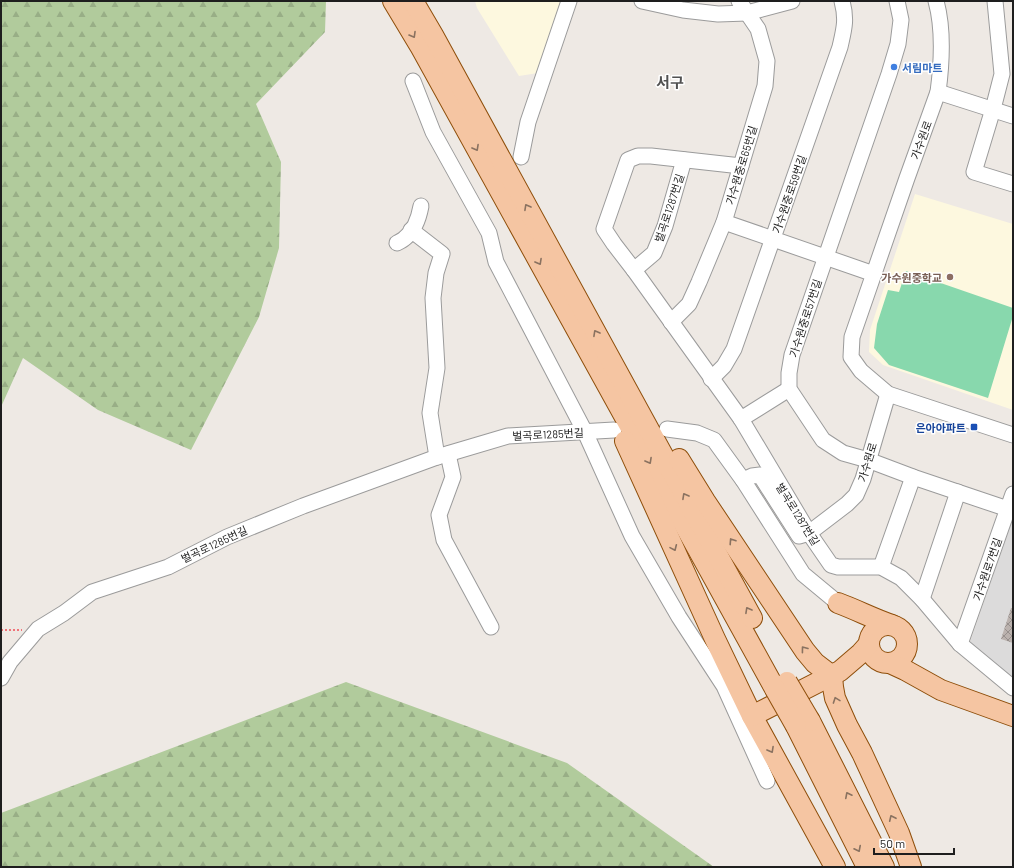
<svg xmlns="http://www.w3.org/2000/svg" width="1014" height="868" viewBox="0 0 1014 868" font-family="Barlow,'Noto Sans KR',sans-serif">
  <defs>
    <pattern id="forest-firs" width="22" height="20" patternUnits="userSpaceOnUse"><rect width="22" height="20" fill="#b1cb9c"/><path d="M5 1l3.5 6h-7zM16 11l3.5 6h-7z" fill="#98ae86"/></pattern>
    <pattern id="building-cross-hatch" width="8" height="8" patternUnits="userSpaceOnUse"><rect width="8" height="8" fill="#bbb2ae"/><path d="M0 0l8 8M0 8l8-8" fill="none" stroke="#97908d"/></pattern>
  </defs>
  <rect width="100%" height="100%" fill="#eee9e4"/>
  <!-- residential -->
  <path fill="#dcdbdb" d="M1013 518V680L969 645Z"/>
  <!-- education -->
  <g fill="#fdf8df">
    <path d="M475 1H562L538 73 519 76 477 8Z"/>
    <path d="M915 194 1013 224V410L883 365 869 352 870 330Z"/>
  </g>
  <!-- forest -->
  <g fill="url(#forest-firs)">
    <path d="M1 1H326L325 32 256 104 281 162 279 248 259 317 191 450 98 410 23 358 1 407Z"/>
    <path d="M346 682 567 763 714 867H1V813Z"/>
  </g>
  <!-- pitch -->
  <path fill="#88d8ad" d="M906 271 1013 308V316L988 398 889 365 874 348 877 324 888 290 899 292Z"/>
  <!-- building -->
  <path fill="url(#building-cross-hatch)" d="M1011 608H1013V643L1001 639Z"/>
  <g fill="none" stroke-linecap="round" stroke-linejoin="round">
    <defs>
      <g id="minor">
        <path d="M642 1 683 10 718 14 747 13 792 1"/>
        <path d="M897 1 901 20 898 44 889 74 792 355 789 373V389L823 440 843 453 868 460 913 477 1008 509"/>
        <path d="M936 1C944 30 942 62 938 92L907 178 852 337 851 357 861 371 888 394 1013 435"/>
        <path d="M995 1 1002 74 993 109 974 172 1013 184"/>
        <path d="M413 81 433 132 489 233 496 262 585 432 632 536 679 617 724 686 767 781"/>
        <path d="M938 92 1013 116"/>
        <path d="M521 157 528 122 569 1"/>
        <path d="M741 166 651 156H638L628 160 604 229 614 244 634 270 741 419 809 533 831 565 838 567H881L901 578 922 599 960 644 1013 688"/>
        <path d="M724 222 874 274"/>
        <path d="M411 230 442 254 436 273 433 298 437 368 430 413 437 457"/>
        <path d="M397 243C399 242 403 240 405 238 414 231 419 217 421 206"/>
        <path d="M634 270 654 253 665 226 684 160"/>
        <path d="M671 322 689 304 699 282 724 222 765 86 767 61 758 29 739 1"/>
        <path d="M711 379 724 366 734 349 840 47C844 29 847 20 842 1"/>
        <path d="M741 419 789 389"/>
        <path d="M667 429 697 433 714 440 743 480 803 574 838 603"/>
        <path d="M448 454 453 477 439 515 444 540 491 627"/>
        <path d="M743 480 752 476 760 475 799 536 809 533 847 504 856 495 863 479 888 394"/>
        <path d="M881 567 913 477"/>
        <path d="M922 599 958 492"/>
        <path d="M960 644 1013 494"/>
        <path d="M1 678 10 662 38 629 64 613 92 592 168 567 227 537 303 506 437 457 508 436 614 430"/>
      </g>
      <g id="major">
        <path d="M393 1 420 46 775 689"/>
        <path d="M413 1 433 35 752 618"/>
        <path d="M625 441 715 639 752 716 835 867"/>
        <path d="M679 459 705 501 805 651 815 663 832 676"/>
        <path d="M838 603C857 610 874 619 892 625"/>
        <circle cx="888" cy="644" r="19"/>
        <path d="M892 664 905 670 941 690 1013 716"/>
        <path d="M832 676 833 687 835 698 847 725 862 753 899 833 911 867"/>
        <path d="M752 716 840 671 861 653 869 644"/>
        <path d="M810 721 884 867"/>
        <path d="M796 726 867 867"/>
      </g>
    </defs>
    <!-- minor casing -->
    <use href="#minor" stroke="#9b9b9b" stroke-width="17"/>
    <!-- major casing -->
    <use href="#major" stroke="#8e4e0a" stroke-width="22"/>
    <!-- path -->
    <path stroke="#f07379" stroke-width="2" stroke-dasharray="2 2" stroke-linecap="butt" d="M1 630H22"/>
    <!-- minor -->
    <use href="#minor" stroke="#fff" stroke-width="15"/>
    <!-- major -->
    <use href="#major" stroke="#f5c5a2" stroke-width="20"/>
    <defs>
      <g id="major-bridge">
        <path d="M787 682 810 721"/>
        <path d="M775 689 796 726"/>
      </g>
    </defs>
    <!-- major-bridge casing -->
    <use href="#major-bridge" stroke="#8e4e0a" stroke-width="22" stroke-linecap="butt"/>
    <!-- major-bridge -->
    <use href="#major-bridge" stroke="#f5c5a2" stroke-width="20"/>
  </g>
  <!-- one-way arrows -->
  <defs><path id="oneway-chevron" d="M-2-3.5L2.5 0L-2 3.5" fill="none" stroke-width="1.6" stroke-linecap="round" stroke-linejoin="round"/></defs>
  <g stroke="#8a7260">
    <use href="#oneway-chevron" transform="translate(413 35) rotate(60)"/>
    <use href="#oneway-chevron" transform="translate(476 148) rotate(61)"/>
    <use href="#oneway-chevron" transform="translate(527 207) rotate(-119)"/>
    <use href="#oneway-chevron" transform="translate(539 262) rotate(61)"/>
    <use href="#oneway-chevron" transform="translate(596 333) rotate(-119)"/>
    <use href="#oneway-chevron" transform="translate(649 461) rotate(61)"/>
    <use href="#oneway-chevron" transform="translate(685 496) rotate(-119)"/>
    <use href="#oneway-chevron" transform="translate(732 541) rotate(-123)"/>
    <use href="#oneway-chevron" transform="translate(674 548) rotate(66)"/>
    <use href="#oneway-chevron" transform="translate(748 610) rotate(-119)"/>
    <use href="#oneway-chevron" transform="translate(804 649) rotate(-127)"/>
    <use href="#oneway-chevron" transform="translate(836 700) rotate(-110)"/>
    <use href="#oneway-chevron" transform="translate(771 750) rotate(61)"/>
    <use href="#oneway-chevron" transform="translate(848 795) rotate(-117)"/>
    <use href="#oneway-chevron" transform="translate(892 818) rotate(-115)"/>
    <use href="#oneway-chevron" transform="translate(858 849) rotate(63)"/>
  </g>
  <!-- markers -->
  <circle fill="#3f7fe0" stroke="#fff" stroke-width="1.5" cx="894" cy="67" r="4"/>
  <circle fill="#8d6e63" stroke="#fff" stroke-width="1.5" cx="950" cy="277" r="4"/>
  <rect fill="#1a4fb4" stroke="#fff" stroke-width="1.5" x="970" y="423" width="8" height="8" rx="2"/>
  <g text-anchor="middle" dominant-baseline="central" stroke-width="3" stroke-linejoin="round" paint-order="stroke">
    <!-- shop labels -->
    <g font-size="11" font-weight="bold" fill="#366cbe" stroke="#fff" text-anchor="start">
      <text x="902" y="67">서림마트</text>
    </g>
    <!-- street labels -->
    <g font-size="11" fill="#1e1e1e" stroke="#fff">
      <text transform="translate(921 140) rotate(-70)">가수원로</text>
      <text transform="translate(741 165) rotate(-73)">가수원중로65번길</text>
      <text transform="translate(789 194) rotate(-71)">가수원중로59번길</text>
      <text transform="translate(669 208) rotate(-72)">벌곡로1287번길</text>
      <text transform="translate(805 318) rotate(-72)">가수원중로57번길</text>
      <text transform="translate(548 434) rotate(-3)">벌곡로1285번길</text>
      <text transform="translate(867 462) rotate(-73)">가수원로</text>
      <text transform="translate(798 514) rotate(58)">벌곡로1287번길</text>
      <text transform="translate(214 544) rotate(-25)">벌곡로1285번길</text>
      <text transform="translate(987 569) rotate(-71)">가수원로7번길</text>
    </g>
    <!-- education labels -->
    <g font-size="11" font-weight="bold" fill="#785e54" stroke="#fff" text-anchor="end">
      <text x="942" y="277">가수원중학교</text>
    </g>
    <!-- transit labels -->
    <g font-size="11" font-weight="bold" fill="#164399" stroke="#fff" text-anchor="end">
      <text x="966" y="427">은아아파트</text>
    </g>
    <!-- district labels -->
    <g font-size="15" font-weight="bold" fill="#515151" stroke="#fff">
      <text x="670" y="82">서구</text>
    </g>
  </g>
  <!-- border -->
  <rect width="1014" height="868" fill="none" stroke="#1e1e1e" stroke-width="4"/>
  <!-- scale -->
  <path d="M874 848v6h80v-6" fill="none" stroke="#1e1e1e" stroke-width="2"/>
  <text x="880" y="848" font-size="12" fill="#1e1e1e" stroke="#ffffff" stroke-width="3" paint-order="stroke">50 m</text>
</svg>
